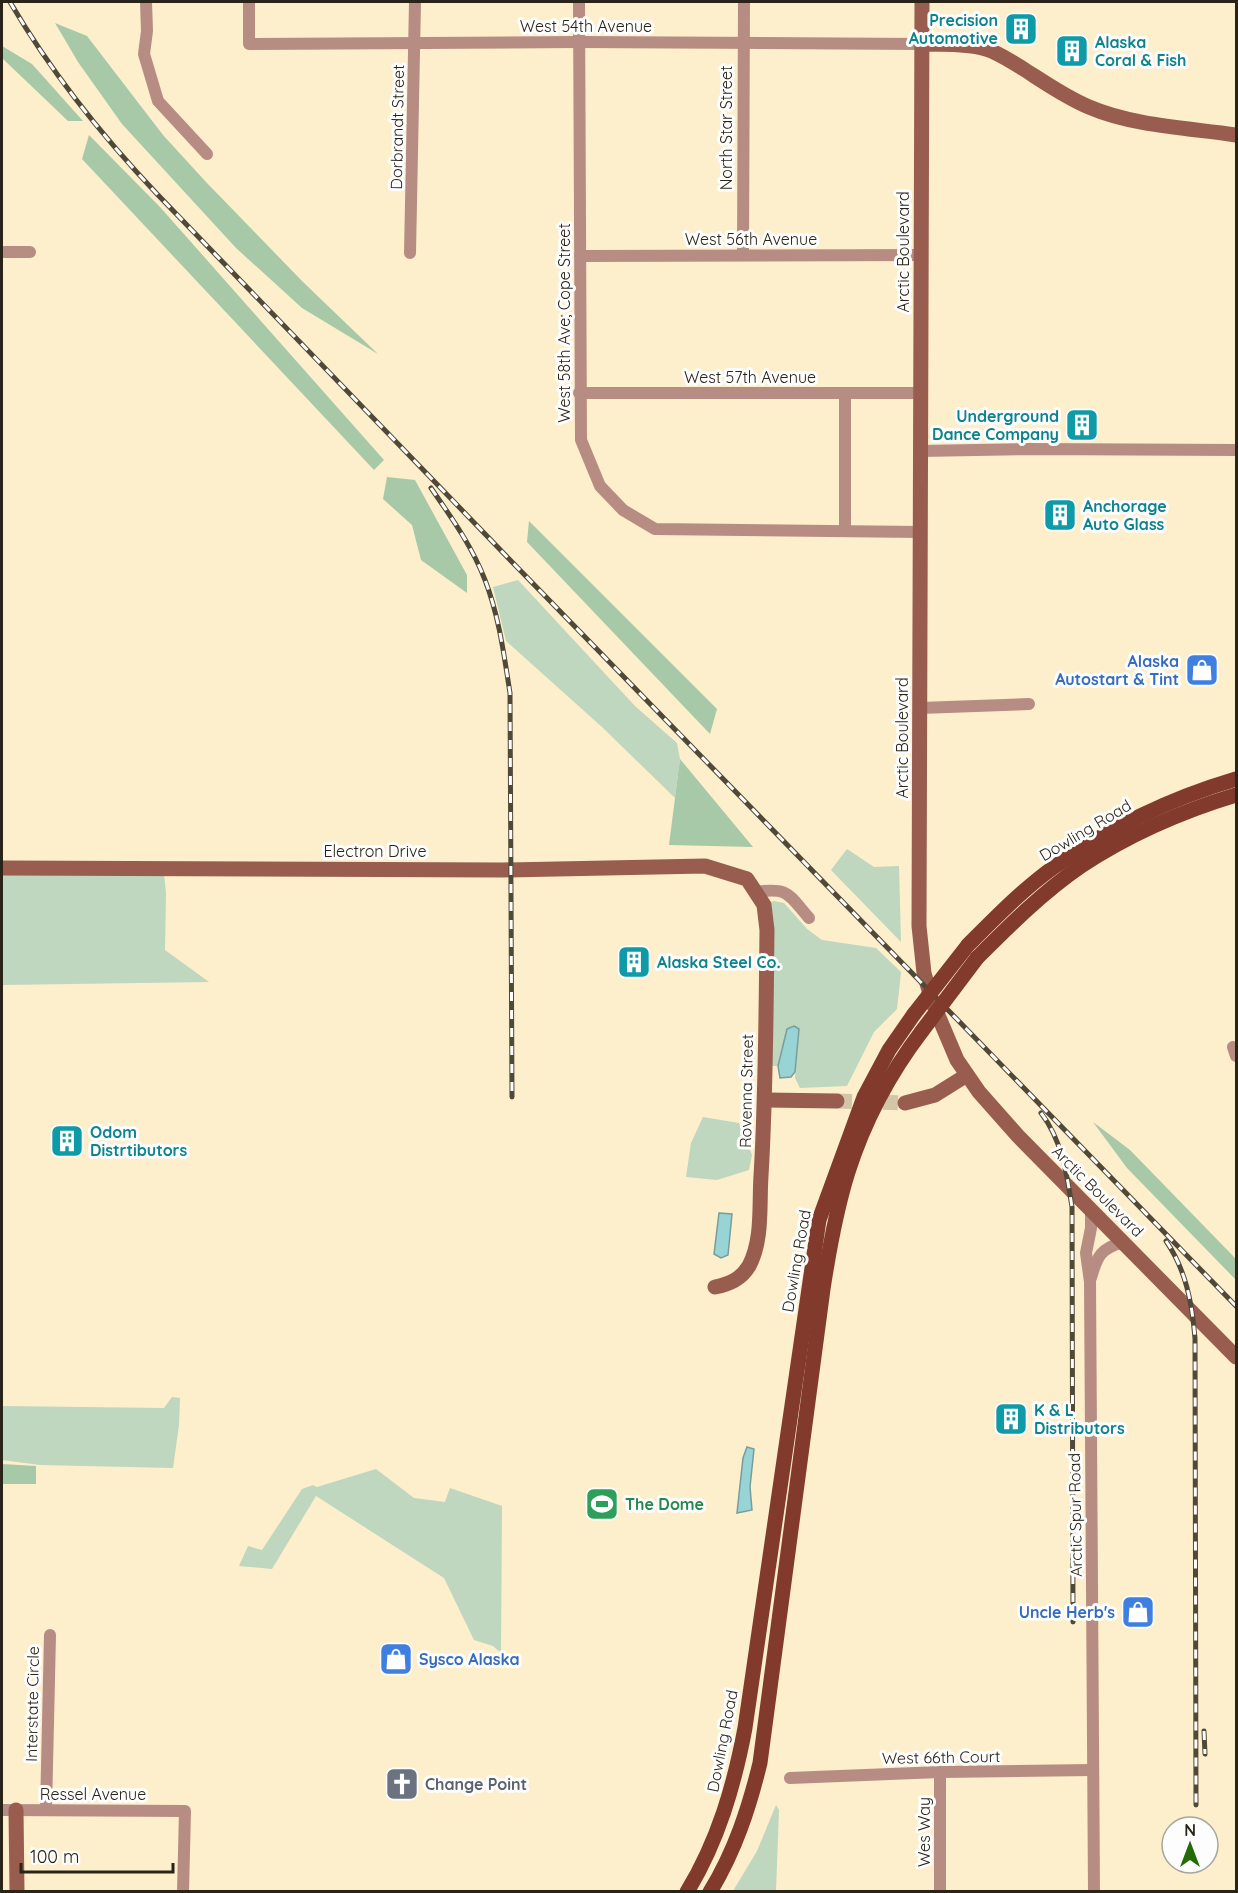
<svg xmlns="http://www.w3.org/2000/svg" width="1238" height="1893" viewBox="0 0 1238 1893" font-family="Quicksand,sans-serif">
  <rect width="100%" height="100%" fill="#fdeecc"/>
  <!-- green -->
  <g fill="#bed7be">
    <path d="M518 580 635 706 677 743 680 759 675 798 602 727 506 641 493 587Z"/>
    <path d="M847 849 874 867 899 866 901 942 831 870Z"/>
    <path d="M2 873 164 874 166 893 165 950 209 982 2 985Z"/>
    <path d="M774 901 784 903 807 929 822 940 876 948 901 972 897 1009 874 1032 847 1086 800 1088 795 1078 799 1029H787L778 1066H771L768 903Z"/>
    <path d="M703 1117 739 1123 752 1155 749 1170 717 1180 686 1177 691 1143Z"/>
    <path d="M172 1397 180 1398 179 1425 173 1468 40 1465 2 1460V1406L164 1408Z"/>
    <path d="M376 1469 414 1498 445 1502 450 1488 502 1506 501 1653 493 1646 474 1640 444 1578 316 1496 272 1569 239 1566 248 1546 262 1550 302 1489 313 1485 317 1487Z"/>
    <path d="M776 1805 779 1810 776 1891H733L757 1851Z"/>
  </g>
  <!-- forest -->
  <g fill="#a7c9a7">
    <path d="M55 23 87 36 163 135 206 182 303 282 378 354 302 308 236 248 122 124 78 62Z"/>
    <path d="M2 46 32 64 83 121H68L2 58Z"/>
    <path d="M89 135 160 207 384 460 374 470 82 159Z"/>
    <path d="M387 477 415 480 467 575V593L421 560 412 525 383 499Z"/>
    <path d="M529 521 717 709 710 734 527 542Z"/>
    <path d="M680 759 753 847 669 845Z"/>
    <path d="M1093 1122 1130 1150 1236 1259V1280L1127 1168Z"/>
    <path d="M2 1464 36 1466V1484H2Z"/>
  </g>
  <!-- water -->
  <g fill="#98d3d6" stroke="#779e9d" stroke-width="1.5">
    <path d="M794 1026 799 1029 795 1072 791 1077 780 1078 778 1066 787 1029Z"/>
    <path d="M719 1213 732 1214 728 1255 721 1258 714 1254Z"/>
    <path d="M747 1447 754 1449 750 1487 752 1510 737 1513 743 1458Z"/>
  </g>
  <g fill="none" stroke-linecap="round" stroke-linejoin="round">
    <!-- secondary-tunnel -->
    <path stroke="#d3c6a8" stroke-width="15" stroke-dasharray="15 8" stroke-linecap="butt" d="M837 1101 905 1103"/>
    <!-- street -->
    <g stroke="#b78d83" stroke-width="12">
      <path d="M146 2 147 31 144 54 158 101 207 154"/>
      <path d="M249 2V44L578 42 922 44"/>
      <path d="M579 2 581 440 600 486 623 510 655 529 920 532"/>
      <path d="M2 252H30"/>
      <path d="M410 253 415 2"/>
      <path d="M743 255 744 2"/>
      <path d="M580 256 922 255"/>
      <path d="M579 393H920"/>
      <path d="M920 451 1028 449 1236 450"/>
      <path d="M845 531V393"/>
      <path d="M920 708 1029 704"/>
      <path d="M755 892C789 887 788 894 809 918"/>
      <path d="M1233 1047 1236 1056"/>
      <path d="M1091 1210V1228L1086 1253 1090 1282 1094 1892"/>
      <path d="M1091 1278C1097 1256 1101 1248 1124 1242"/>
      <path d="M790 1778 940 1772 1093 1770"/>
      <path d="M2 1810 185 1811 183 1892"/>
      <path d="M46 1810 50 1635"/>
      <path d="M940 1892V1772"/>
    </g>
    <!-- secondary -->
    <g stroke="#995d50" stroke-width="15">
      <path d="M922 2 919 926 924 973 932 1001 957 1060 979 1092 1018 1136 1236 1357"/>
      <path d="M922 44C943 45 965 43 986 49 999 53 1010 61 1022 68 1044 82 1065 97 1089 107 1133 126 1189 128 1236 135"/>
      <path d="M2 868 503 870 705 866 747 879 764 905 767 930C766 1012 766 1094 761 1176 759 1205 763 1240 749 1266 741 1279 730 1284 715 1287"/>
      <path d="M765 1100 837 1101"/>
      <path d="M905 1103 935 1095 967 1075"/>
      <path d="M16 1810 17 1892"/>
    </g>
    <!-- primary -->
    <g stroke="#813a2b" stroke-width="15">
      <path d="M968 945C995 918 1023 889 1054 867 1109 828 1172 798 1236 779"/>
      <path d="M977 958C1010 925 1043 892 1081 866 1128 835 1183 811 1236 795"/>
      <path d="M687 1892C718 1841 734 1786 745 1728L819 1220 864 1097 889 1050 914 1014"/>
      <path d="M710 1892C735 1851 749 1808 760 1763L823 1289C829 1250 836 1210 848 1172 864 1122 890 1073 922 1031"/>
    </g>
    <defs>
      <g id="rail">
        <path d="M10 2C51 72 102 136 158 195L514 564 1236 1306"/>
        <path d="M431 488C451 517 472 546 485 580 499 616 504 655 510 693L512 1097"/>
        <path d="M1041 1113C1062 1140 1067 1175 1072 1207L1073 1622"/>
        <path d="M1166 1241C1186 1270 1192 1303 1195 1338L1196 1805"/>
        <path d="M1204 1731 1205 1754"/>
      </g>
    </defs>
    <!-- rail casing -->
    <use href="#rail" stroke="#504938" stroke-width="5"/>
    <!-- rail -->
    <use href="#rail" stroke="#fcfdfc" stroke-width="3" stroke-dasharray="9" stroke-linecap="butt"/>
    <!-- primary-bridge -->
    <g stroke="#813a2b" stroke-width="15">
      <path d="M914 1014 968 945"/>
      <path d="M922 1031 977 958"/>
    </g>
  </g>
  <!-- icons -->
  <defs>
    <symbol id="building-square" viewBox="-11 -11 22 22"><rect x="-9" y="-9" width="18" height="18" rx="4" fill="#0f9aa8" stroke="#fcfdfc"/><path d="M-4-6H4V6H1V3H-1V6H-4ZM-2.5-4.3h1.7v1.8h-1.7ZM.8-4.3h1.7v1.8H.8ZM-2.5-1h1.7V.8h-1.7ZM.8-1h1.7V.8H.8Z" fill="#fff"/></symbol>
    <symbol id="shop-square" viewBox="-11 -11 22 22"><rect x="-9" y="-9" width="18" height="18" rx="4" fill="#3f7fe0" stroke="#fcfdfc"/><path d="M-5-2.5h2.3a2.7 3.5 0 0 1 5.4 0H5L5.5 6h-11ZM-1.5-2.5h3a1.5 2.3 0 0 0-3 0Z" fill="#fff"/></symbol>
    <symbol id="stadium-square" viewBox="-11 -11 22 22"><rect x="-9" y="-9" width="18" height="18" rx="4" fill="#2e9e5b" stroke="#fcfdfc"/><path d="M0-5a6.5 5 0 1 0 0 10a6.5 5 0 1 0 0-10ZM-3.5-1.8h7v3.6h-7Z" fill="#fff"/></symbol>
    <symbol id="church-square" viewBox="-11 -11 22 22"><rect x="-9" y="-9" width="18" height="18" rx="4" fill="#6b7280" stroke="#fcfdfc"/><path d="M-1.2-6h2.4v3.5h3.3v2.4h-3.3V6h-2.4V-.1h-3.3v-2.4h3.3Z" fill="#fff"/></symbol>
  </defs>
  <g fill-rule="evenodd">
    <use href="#building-square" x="1002" y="10" width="38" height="38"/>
    <use href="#building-square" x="1053" y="32" width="38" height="38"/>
    <use href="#building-square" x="1063" y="406" width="38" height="38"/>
    <use href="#building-square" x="1041" y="496" width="38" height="38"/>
    <use href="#shop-square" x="1183" y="651" width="38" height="38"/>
    <use href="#building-square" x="615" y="943" width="38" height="38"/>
    <use href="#building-square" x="48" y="1122" width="38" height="38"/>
    <use href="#building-square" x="992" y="1400" width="38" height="38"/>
    <use href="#stadium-square" x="583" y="1485" width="38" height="38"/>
    <use href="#shop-square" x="1119" y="1593" width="38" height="38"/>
    <use href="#shop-square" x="377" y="1640" width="38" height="38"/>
    <use href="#church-square" x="383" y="1765" width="38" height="38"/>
  </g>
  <g text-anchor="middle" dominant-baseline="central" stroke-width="6" stroke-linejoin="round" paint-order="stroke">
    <!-- culture labels -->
    <g font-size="16" font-weight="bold" fill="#0d838f" stroke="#fcfdfc" text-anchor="start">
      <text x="998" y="20" text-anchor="end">Precision<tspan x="998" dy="18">Automotive</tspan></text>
      <text x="1095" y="42">Alaska<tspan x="1095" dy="18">Coral &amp; Fish</tspan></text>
      <text x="1059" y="416" text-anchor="end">Underground<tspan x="1059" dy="18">Dance Company</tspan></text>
      <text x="1083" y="506">Anchorage<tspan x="1083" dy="18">Auto Glass</tspan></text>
      <text x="657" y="962">Alaska Steel Co.</text>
      <text x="90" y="1132">Odom<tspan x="90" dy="18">Distrtibutors</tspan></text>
      <text x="1034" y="1410">K &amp; L<tspan x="1034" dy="18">Distributors</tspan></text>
    </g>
    <!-- street labels -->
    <g font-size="16" fill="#292417" stroke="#fcfdfc">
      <text x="586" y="26">West 54th Avenue</text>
      <text transform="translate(397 127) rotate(-89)">Dorbrandt Street</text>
      <text transform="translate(726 128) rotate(-90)">North Star Street</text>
      <text x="751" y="239">West 56th Avenue</text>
      <text transform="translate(903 252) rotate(-90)">Arctic Boulevard</text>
      <text transform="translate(564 323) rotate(-90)">West 58th Ave; Cope Street</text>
      <text x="750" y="377">West 57th Avenue</text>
      <text transform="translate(902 738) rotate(-90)">Arctic Boulevard</text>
      <text transform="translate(1085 830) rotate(-31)">Dowling Road</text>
      <text x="375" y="851">Electron Drive</text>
      <text transform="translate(746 1091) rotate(-89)">Rovenna Street</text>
      <text transform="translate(1098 1191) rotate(45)">Arctic Boulevard</text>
      <text transform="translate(796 1261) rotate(-80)">Dowling Road</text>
      <text transform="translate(1075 1515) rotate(-91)">Arctic Spur Road</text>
      <text transform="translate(32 1704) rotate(-89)">Interstate Circle</text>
      <text transform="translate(722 1741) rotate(-79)">Dowling Road</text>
      <text transform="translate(941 1757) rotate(-1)">West 66th Court</text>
      <text x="93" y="1794">Ressel Avenue</text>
      <text transform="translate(924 1832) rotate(-90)">Wes Way</text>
    </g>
    <!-- shop labels -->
    <g font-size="16" font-weight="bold" fill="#366cbe" stroke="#fcfdfc" text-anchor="end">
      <text x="1179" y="661">Alaska<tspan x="1179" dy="18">Autostart &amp; Tint</tspan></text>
      <text x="1115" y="1612">Uncle Herb's</text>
      <text x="419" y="1659" text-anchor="start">Sysco Alaska</text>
    </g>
    <!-- leisure labels -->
    <g font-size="16" font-weight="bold" fill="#27864d" stroke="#fcfdfc" text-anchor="start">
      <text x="625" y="1504">The Dome</text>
    </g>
    <!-- worship labels -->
    <g font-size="16" font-weight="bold" fill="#5b616d" stroke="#fcfdfc" text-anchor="start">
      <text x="425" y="1784">Change Point</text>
    </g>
  </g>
  <!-- border -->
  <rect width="1238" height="1893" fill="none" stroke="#292417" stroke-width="6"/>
  <!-- north arrow -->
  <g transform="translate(1190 1845)"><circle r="28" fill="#fcfdfc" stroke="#a8a6a0" stroke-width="1.5"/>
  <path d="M0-4.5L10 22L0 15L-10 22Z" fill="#236b05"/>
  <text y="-9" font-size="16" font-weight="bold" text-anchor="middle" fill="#292417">N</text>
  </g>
  <!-- scale -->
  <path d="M21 1863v9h152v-9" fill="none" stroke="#292417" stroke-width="3"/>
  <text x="30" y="1863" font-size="18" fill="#292417" stroke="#fcfdfc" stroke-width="4.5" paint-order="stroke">100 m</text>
</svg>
